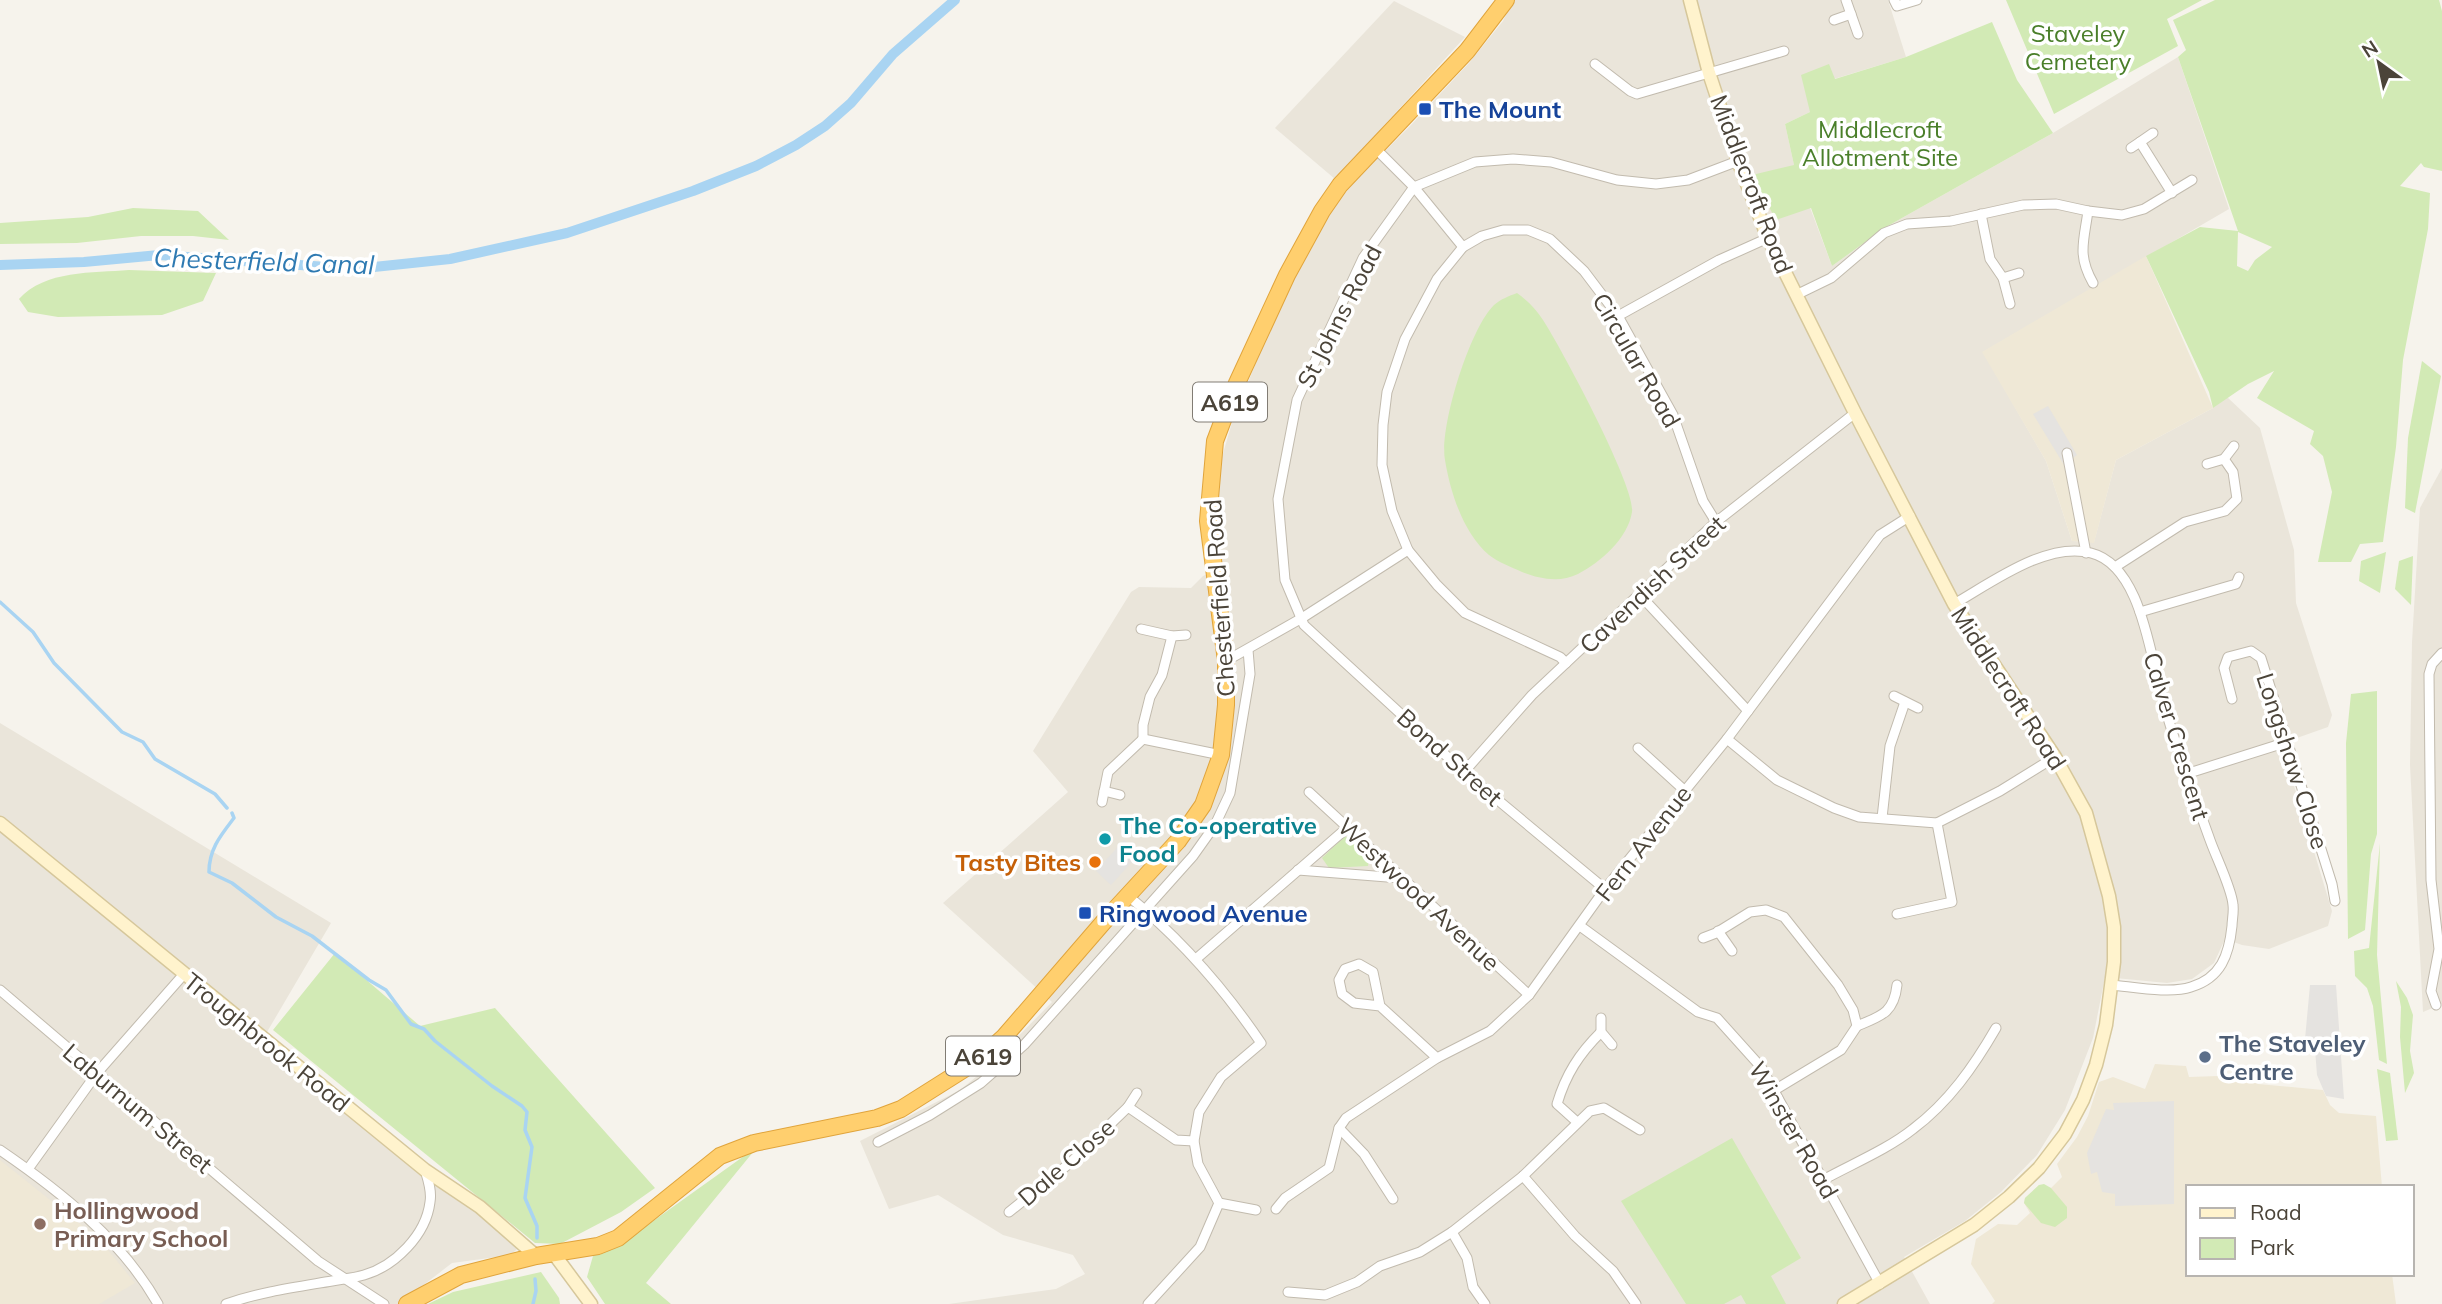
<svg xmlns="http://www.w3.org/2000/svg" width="2442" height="1304" viewBox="0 0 2442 1304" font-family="Mulish,sans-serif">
  <rect width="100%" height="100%" fill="#f6f3ec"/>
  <!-- residential -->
  <g fill="#eae5da">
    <path d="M1513 0H1888L1906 57 1834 79 1810 112 1785 124 1794 165 1832 266 1886 227 2053 133 2178 57 2229 209 1983 352 2046 461 2072 541 2094 542 2116 460 2213 408 2227 397 2260 428 2294 550 2296 603 2332 715 2328 727 2294 739 2285 756 2332 911 2328 926 2269 949 2242 945 2225 939 2214 963 2192 979 2167 983 2105 977 2093 1038 2065 1110 2037 1155 2001 1192 1965 1221 1904 1257 1930 1304H949L1056 1289 1085 1274 1073 1255 1003 1235 938 1195 889 1209 860 1141 960 1090 987 1068 1052 1002 943 903 1068 792 1033 751 1131 592 1139 587 1191 588 1203 576 1219 569 1217 516 1222 457 1233 419 1262 348 1321 221 1360 176 1411 125 1469 63 1503 21Z"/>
    <path d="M1394 1 1465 37 1335 179 1275 128Z"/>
    <path d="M2442 468V1004L2423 1012 2410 765 2412 642 2420 508Z"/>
    <path d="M0 723 331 923 267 1032 524 1242 511 1255 452 1263 399 1304H0Z"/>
  </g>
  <!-- education -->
  <g fill="#efe8d6">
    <path d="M2146 256 2213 408 2116 460 2094 543 2072 541 2046 461 1982 352Z"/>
    <path d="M2155 1064 2186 1066 2189 1077 2247 1075 2258 1084 2323 1090 2330 1105 2339 1113 2376 1116 2382 1187H2188V1274H2392L2396 1304H1992L1995 1301 1971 1264 1976 1239 1998 1224 2017 1225 2030 1213 2024 1203 2025 1198 2039 1185 2051 1188 2062 1177 2057 1164 2077 1137 2088 1116 2099 1082 2113 1077 2145 1089Z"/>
    <path d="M0 1160 99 1239 135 1283 99 1304H0Z"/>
  </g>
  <!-- green -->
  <g fill="#d2eab5" fill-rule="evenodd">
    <path d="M2006 0H2202L2167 19 2178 46 2054 114Z"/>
    <path d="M2215 0H2439L2442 11V171L2424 167 2421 163 2400 186 2430 193 2428 229 2403 360 2396 447 2383 542 2360 544 2351 562H2318L2332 492 2323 456 2310 444 2314 431 2257 398 2274 371 2248 384 2213 408 2209 392 2146 256 2200 227 2238 231 2178 57 2186 50 2173 20ZM2238 232 2272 247 2255 260 2248 271 2237 266Z"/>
    <path d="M1992 22 2017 80 2053 133 1886 227 1832 266 1811 208 1776 220 1752 175 1794 165 1785 124 1810 112 1801 75 1829 64 1835 79 1906 57Z"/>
    <path d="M133 208 198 211 229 240 193 236H141L77 243 0 244V223L88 217Z"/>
    <path d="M129 270 216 273 203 301 162 315 58 317 28 312 19 299C45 270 93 273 129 270Z"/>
    <path d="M1517 293C1528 301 1536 309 1543 320 1560 346 1636 487 1632 512 1628 538 1601 562 1578 574 1560 583 1539 579 1522 572 1511 567 1498 562 1489 555 1463 533 1450 491 1445 460 1439 427 1470 328 1494 305 1501 299 1509 296 1517 293Z"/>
    <path d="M2422 361 2441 376 2415 513 2405 508 2408 438Z"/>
    <path d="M2386 552 2380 593 2359 581 2361 561Z"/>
    <path d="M2413 556 2411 605 2395 589 2399 561Z"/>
    <path d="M2377 691V834L2371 854 2365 930 2348 939 2346 743 2351 694Z"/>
    <path d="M1344 837H1351L1370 854 1368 866 1329 868 1322 858Z"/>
    <path d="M2380 843 2377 955 2387 1064 2379 1060 2373 1006 2367 988 2355 976 2354 951 2369 948Z"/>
    <path d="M335 953 420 1026 495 1008 655 1188 621 1212 560 1244 535 1243 273 1030Z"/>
    <path d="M2396 981 2407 998 2413 1015 2410 1051 2414 1073 2405 1093 2400 1037 2401 1007Z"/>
    <path d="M2377 1069 2390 1073 2398 1140 2386 1141Z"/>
    <path d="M1732 1138 1801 1258 1771 1276 1786 1304H1746L1741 1295 1724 1304H1686L1621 1201Z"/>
    <path d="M758 1146 646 1283 671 1304H605L587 1277 593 1256 635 1234Z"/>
    <path d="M2044 1184 2051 1188 2067 1207V1218L2055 1227 2041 1223 2024 1203 2025 1198 2039 1185Z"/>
    <path d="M541 1272 559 1298 560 1304H428L453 1292Z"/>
  </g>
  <!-- parking -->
  <g fill="#e5e3e0">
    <path d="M2048 406 2077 455 2064 465 2033 414Z"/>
    <path d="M1124 840 1139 854 1111 885 1096 871Z"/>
    <path d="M2310 985H2336L2344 1099 2326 1096 2317 1075 2315 1049 2304 1050Z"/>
    <path d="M2174 1101V1204L2115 1206V1194L2102 1192 2097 1172 2091 1174 2087 1153 2106 1109 2114 1110 2113 1103Z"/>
  </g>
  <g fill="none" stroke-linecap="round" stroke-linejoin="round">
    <!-- stream -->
    <g stroke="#a9d4f2" stroke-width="3.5">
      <path d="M0 602 33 632 54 663 122 732 143 742 155 759 215 794 227 808"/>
      <path d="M232 813 234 818C221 835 209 849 209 872L232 883 276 917 312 936 369 980 386 990 411 1024 424 1029 435 1041 492 1086 522 1106 527 1112 525 1130 532 1147 525 1198 537 1226V1238"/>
      <path d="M533 1304 536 1291 535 1279"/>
    </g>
    <!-- canal -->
    <path stroke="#a9d4f2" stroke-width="10" d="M0 265 84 262 159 255 355 269 450 259 567 233 693 191 756 166 796 145 825 126 851 103 893 54 955 0"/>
    <defs>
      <g id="street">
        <path d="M1846 0 1858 34"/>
        <path d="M1894 0 1897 6 1917 0"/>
        <path d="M1834 20 1851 14"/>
        <path d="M1595 64 1630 91 1637 94 1784 51"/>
        <path d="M2153 133 2140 142 2172 193"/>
        <path d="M1375 148 1414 187 1463 247"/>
        <path d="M2131 148 2140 142"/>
        <path d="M2088 211C2084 241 2077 255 2093 283"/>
        <path d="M1981 214 1990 259 2003 278 2010 304"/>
        <path d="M2003 278 2019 273"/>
        <path d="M1796 295 1831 278 1884 233 1907 224 1951 221 2023 205 2056 204 2088 211 2122 215 2144 209 2192 180"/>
        <path d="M1618 316 1719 260 1768 238"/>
        <path d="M2067 453 2086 553"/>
        <path d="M2207 464 2224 459 2234 446"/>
        <path d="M2115 567 2185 522 2225 511 2237 499 2233 472 2224 459"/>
        <path d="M1639 594 1748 711"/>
        <path d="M1954 604C1991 583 2047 541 2091 553 2139 565 2149 648 2160 689 2173 740 2192 790 2210 840 2216 857 2232 889 2233 905 2234 912 2232 920 2232 926 2229 955 2221 978 2191 987 2170 994 2134 987 2112 985"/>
        <path d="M2140 612 2236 584 2239 577"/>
        <path d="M1141 629 1172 636 1186 635"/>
        <path d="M1226 661 1302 618 1408 550"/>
        <path d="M1566 663 1560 657 1465 613 1437 585 1408 550 1392 511 1382 465 1383 425 1387 392 1405 339 1437 279 1463 247 1482 236 1503 230H1528L1550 239 1584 271 1618 316 1673 415 1703 501 1716 522"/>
        <path d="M1894 696 1918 708"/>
        <path d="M2232 699 2224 668 2228 657 2251 651 2261 658 2332 884 2335 901"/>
        <path d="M1143 739V725L1150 697 1162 675 1172 636"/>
        <path d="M1143 739 1221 755"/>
        <path d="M1727 739 1777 780 1834 808 1859 817 1937 823 2000 791 2055 757"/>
        <path d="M1638 748 1684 790"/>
        <path d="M1464 772 1532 695 1716 522 1855 413"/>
        <path d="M2186 774 2287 742"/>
        <path d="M1104 791 1120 795"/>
        <path d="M1309 792 1529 995"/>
        <path d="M1102 802 1108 772 1143 739"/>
        <path d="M1882 818 1890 746 1905 702"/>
        <path d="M1298 870 1400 878"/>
        <path d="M1605 889 1464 772 1304 625 1285 580 1278 499 1297 400 1363 258 1414 187 1475 162 1513 159 1551 162 1617 180 1656 184 1688 180 1738 161"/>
        <path d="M1127 895C1180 938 1223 987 1261 1043L1221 1077 1199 1112 1194 1141 1198 1164 1219 1203 1256 1210"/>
        <path d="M1897 914 1952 902 1937 823"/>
        <path d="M1580 926 1698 1012 1717 1018 1761 1067 1880 1284"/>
        <path d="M1718 931 1732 951"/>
        <path d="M1703 938 1716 933 1750 912 1766 910 1784 917 1838 985 1853 1010 1857 1026 1841 1050 1773 1091"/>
        <path d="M1196 959 1348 827"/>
        <path d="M0 990 318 1261 384 1304"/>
        <path d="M2436 1005 2431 991 2439 949 2431 880 2429 674 2432 664 2442 653"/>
        <path d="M1380 1006 1373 972 1359 964 1345 969 1339 980 1342 994 1354 1003 1380 1006 1437 1058"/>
        <path d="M1601 1018V1032L1612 1045"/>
        <path d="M1857 1026C1881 1016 1894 1013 1897 985"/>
        <path d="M1128 1107 1137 1093"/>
        <path d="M1577 1122 1557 1104C1566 1074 1579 1054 1601 1032"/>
        <path d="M1339 1128 1364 1154 1393 1199"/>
        <path d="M878 1142 930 1115 981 1083 1024 1045 1193 856 1215 825 1230 793 1250 674 1248 650"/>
        <path d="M0 1150C60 1191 122 1240 158 1304"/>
        <path d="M28 1169 97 1073 184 974"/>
        <path d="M1523 1176 1575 1236 1613 1271 1636 1304"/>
        <path d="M1823 1180C1852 1164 1888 1149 1913 1129 1949 1102 1974 1066 1996 1028"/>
        <path d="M1276 1209 1285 1198 1329 1168 1339 1128 1346 1118 1437 1058 1490 1031 1529 995 1605 889 1727 739 1880 535 1910 516"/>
        <path d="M1009 1212 1070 1163 1128 1107 1176 1140 1194 1141"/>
        <path d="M1452 1232 1467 1258 1473 1287 1485 1304"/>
        <path d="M1288 1292 1325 1295 1357 1282 1380 1266 1420 1252 1452 1232 1523 1176 1590 1111 1604 1108 1640 1130"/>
        <path d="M226 1304C260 1292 297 1287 332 1281 343 1279 354 1278 364 1275 395 1266 426 1235 430 1202 432 1191 428 1180 425 1170"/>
        <path d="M1148 1304 1200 1247 1219 1203"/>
      </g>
      <g id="secondary">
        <path d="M1690 0 1709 73 1738 161 1768 238 1855 413 1954 604 2055 757 2086 813 2109 896 2114 927V962L2106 1025 2096 1065 2083 1100 2065 1134 2039 1168 2009 1197 1974 1225 1844 1304"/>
        <path d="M0 823 425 1170 480 1207 536 1256"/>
        <path d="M554 1254 591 1304"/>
      </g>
      <path id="highway" d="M407 1304 461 1275 536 1256 598 1246 618 1238 720 1156 754 1143 877 1118 901 1109 977 1061 1004 1037 1107 918 1178 841 1203 805 1221 755 1226 705V661L1208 521 1215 441 1237 383 1287 275 1322 211 1340 185 1467 51 1506 0"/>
    </defs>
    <!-- street casing -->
    <use href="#street" stroke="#c2bbae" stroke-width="11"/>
    <!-- secondary casing -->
    <use href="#secondary" stroke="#d6c79b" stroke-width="15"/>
    <!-- highway casing -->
    <use href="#highway" stroke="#e0a43c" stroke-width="18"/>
    <!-- street -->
    <use href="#street" stroke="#fff" stroke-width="9"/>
    <!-- secondary -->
    <use href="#secondary" stroke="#fff3cd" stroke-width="12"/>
    <!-- highway -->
    <use href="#highway" stroke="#ffcf6e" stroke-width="16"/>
  </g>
  <!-- markers -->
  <g fill="#1a4fb4" stroke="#fff" stroke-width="2.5">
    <rect x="1418" y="102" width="14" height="14" rx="3.5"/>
    <rect x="1078" y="906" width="14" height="14" rx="3.5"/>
  </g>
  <circle fill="#0f9aa8" stroke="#fff" stroke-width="2.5" cx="1105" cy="839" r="7"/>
  <circle fill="#e8710a" stroke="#fff" stroke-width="2.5" cx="1095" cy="862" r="7"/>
  <circle fill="#5c6f8a" stroke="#fff" stroke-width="2.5" cx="2205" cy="1057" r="7"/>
  <circle fill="#8d6e63" stroke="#fff" stroke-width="2.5" cx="40" cy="1224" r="7"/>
  <g text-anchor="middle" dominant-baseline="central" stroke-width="7" stroke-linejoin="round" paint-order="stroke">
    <!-- shield labels -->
    <g fill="#fff" stroke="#817c74" stroke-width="2">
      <rect x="1193" y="382.5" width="74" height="39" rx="5"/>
      <rect x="946" y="1036.5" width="74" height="39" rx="5"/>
    </g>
    <g font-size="23" font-weight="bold" fill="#4b4439">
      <text x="1230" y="402">A619</text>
      <text x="983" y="1056">A619</text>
    </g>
    <!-- park labels -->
    <g font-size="24" fill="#4a7f2a" stroke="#fff">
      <text x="2078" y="33">Staveley<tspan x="2078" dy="28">Cemetery</tspan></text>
      <text x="1880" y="129">Middlecroft<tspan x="1880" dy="28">Allotment Site</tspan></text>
    </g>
    <!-- transit labels -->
    <g font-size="24" font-weight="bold" fill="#164399" stroke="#fff" text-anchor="start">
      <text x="1439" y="109">The Mount</text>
      <text x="1099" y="913">Ringwood Avenue</text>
    </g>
    <!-- street labels -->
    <g font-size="24" fill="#4b4439" stroke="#fff">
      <text transform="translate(1752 184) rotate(69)">Middlecroft Road</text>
      <text transform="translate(1339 316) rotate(-63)">St Johns Road</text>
      <text transform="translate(1637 360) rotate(60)">Circular Road</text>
      <text transform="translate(1652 584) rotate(-43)">Cavendish Street</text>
      <text transform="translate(1219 598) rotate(-94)">Chesterfield Road</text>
      <text transform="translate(2009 688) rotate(57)">Middlecroft Road</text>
      <text transform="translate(2177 736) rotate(73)">Calver Crescent</text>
      <text transform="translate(1450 757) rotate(42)">Bond Street</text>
      <text transform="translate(2293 761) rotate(72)">Longshaw Close</text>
      <text transform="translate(1643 843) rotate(-52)">Fern Avenue</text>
      <text transform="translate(1419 894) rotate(43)">Westwood Avenue</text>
      <text transform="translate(267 1042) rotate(39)">Troughbrook Road</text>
      <text transform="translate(138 1108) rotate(40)">Laburnum Street</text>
      <text transform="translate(1794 1130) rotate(60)">Winster Road</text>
      <text transform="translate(1066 1162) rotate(-41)">Dale Close</text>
    </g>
    <!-- culture labels -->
    <g font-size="24" font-weight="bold" fill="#0d838f" stroke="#fff" text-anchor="start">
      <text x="1119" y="825">The Co-operative<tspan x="1119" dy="28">Food</tspan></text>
    </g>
    <!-- food labels -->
    <g font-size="24" font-weight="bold" fill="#c56008" stroke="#fff" text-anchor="end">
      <text x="1081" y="862">Tasty Bites</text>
    </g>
    <!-- service labels -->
    <g font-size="24" font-weight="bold" fill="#4e5e75" stroke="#fff" text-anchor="start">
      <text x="2219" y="1043">The Staveley<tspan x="2219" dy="28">Centre</tspan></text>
    </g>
    <!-- education labels -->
    <g font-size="24" font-weight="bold" fill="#785e54" stroke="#fff" text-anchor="start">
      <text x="54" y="1210">Hollingwood<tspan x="54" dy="28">Primary School</tspan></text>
    </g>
    <!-- water labels -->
    <g font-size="26" font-style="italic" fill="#2e7ab2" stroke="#fff">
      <text transform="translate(264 261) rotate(2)">Chesterfield Canal</text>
    </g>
  </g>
  <!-- legend -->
  <rect x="2186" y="1185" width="228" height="91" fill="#ffffff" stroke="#b7b4b0" stroke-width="2"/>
  <rect x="2200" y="1208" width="35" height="10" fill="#fff3cd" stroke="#b7b4b0" stroke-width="2"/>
  <text x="2250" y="1220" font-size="21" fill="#4b4439">Road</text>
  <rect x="2200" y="1238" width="35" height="21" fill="#d2eab5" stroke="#b7b4b0" stroke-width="2"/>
  <text x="2250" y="1255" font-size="21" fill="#4b4439">Park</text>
  <!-- north arrow -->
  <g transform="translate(2379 63) rotate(327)" stroke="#ffffff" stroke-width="5" paint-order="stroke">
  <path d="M0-5L12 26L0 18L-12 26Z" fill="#4b4439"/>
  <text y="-10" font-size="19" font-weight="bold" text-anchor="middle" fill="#4b4439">N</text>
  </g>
</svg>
